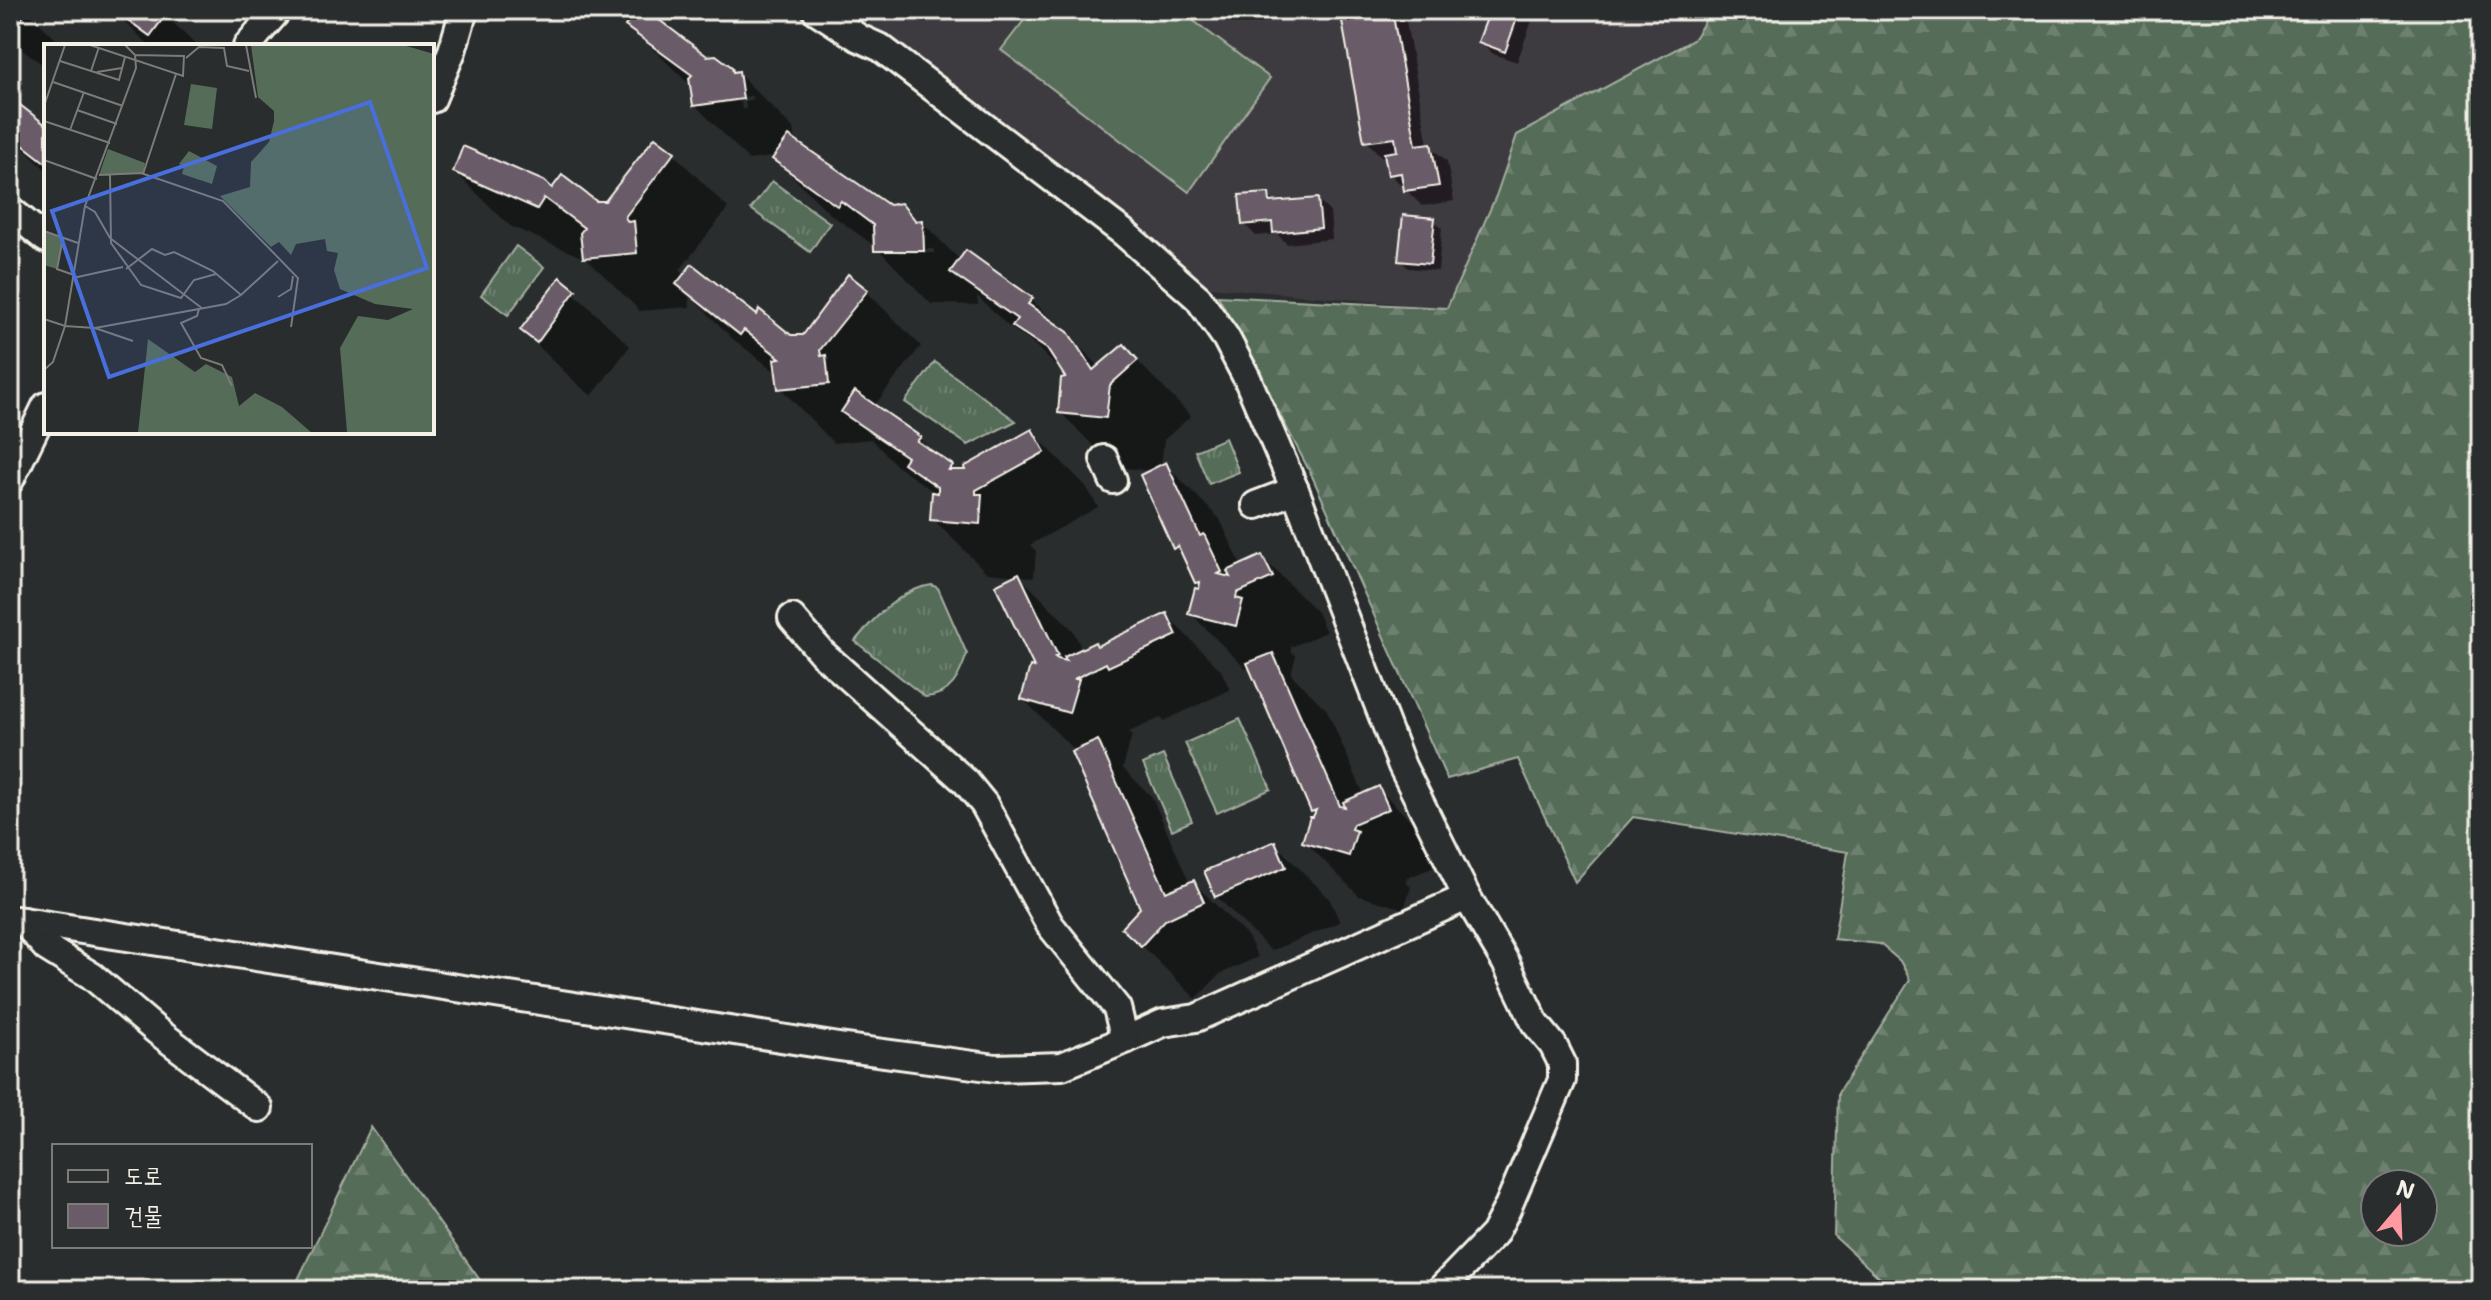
<svg xmlns="http://www.w3.org/2000/svg" width="2491" height="1300" viewBox="0 0 2491 1300" font-family="'Shantell Sans','Poor Story',sans-serif">
  <defs>
    <pattern id="grass-tufts" width="24" height="20" patternUnits="userSpaceOnUse" patternTransform="scale(2)"><rect width="24" height="20" fill="#556c59"/><path d="M3 7l-1-3M5 7V3M7 7l1-3M15 17l-1-3M17 17v-4M19 17l1-3" fill="none" stroke="#6e8171"/></pattern>
    <pattern id="forest-firs" width="22" height="20" patternUnits="userSpaceOnUse" patternTransform="scale(2)"><rect width="22" height="20" fill="#556c59"/><path d="M5 1l3.5 6h-7zM16 11l3.5 6h-7z" fill="#6e8171"/></pattern>
  </defs>
  <rect width="100%" height="100%" fill="#2a2d2e"/>
  <filter id="ink" filterUnits="userSpaceOnUse"><feTurbulence type="fractalNoise" baseFrequency=".0125" numOctaves="2"/><feDisplacementMap in="SourceGraphic" scale="16" xChannelSelector="R" yChannelSelector="G"/><feConvolveMatrix kernelMatrix="1 2 1 2 8 2 1 2 1" color-interpolation-filters="sRGB"/></filter>
  <g filter="url(#ink)">
    <!-- built -->
    <path fill="#3d3b3f" d="M879 10H1712L1693 40 1517 135 1498 193 1447 308 1209 287 1124 233 859 38Z"/>
    <!-- grass -->
    <g fill="url(#grass-tufts)" stroke="#a4aea0" stroke-width="2">
      <path d="M772 181 830 223 810 252 751 209Z"/>
      <path d="M516 246 544 267 508 315 481 295Z"/>
      <path d="M935 362 1016 421 968 445 905 402Z"/>
      <path d="M1225 438 1239 472 1209 484 1195 451Z"/>
      <path d="M932 585 938 588 967 654C959 677 952 695 925 697L855 641C874 618 901 589 932 585Z"/>
      <path d="M1240 719 1271 789 1217 813 1185 743Z"/>
      <path d="M1163 755 1192 821 1172 830 1143 764Z"/>
    </g>
    <!-- forest -->
    <g fill="url(#forest-firs)" stroke="#a4aea0" stroke-width="2" fill-rule="evenodd">
      <path d="M1712 10H2481V1290H1893L1834 1236 1838 1093 1910 980 1900 961 1880 944 1834 939 1848 852 1633 817 1575 882 1518 759 1447 779 1312 476 1218 296 1447 308 1496 196 1517 135 1693 40ZM2375 1184H2423V1232H2375Z"/>
      <path d="M371 1127 487 1290H293Z"/>
    </g>
    <!-- garden -->
    <path fill="#556c59" stroke="#a4aea0" stroke-width="2" d="M1032 10H1179L1270 78 1189 192 1001 50Z"/>
    <!-- shadow -->
    <g fill="#0007" fill-rule="evenodd">
      <path d="M10 10H26L63 46H46V67L10 41Z"/>
      <path d="M112 10H160L198 46H150Z"/>
      <path d="M639 10H643L706 58 738 73 793 128 795 142 888 207 900 205 918 223 922 222 961 261 1031 299 1100 367 1124 347 1191 416 1164 440 1161 467 1166 465 1220 519 1242 567 1262 557 1317 612 1326 632 1291 647V651L1296 656 1291 674 1327 710 1364 795 1379 789 1433 843 1442 864 1407 878 1406 882 1411 887 1404 909 1359 896 1305 842 1316 815 1253 670 1245 668 1191 614 1201 586 1186 559 1175 548 1153 471 1114 467 1060 412 1068 379 1035 345 1008 326 977 296 978 305 931 304 876 247 829 213 775 159 777 156 749 160 695 105 692 87 628 25ZM740 94H744V97L752 96 753 99 745 101 746 109H742L741 101 718 104 714 101ZM894 249H934V253H898Z"/>
      <path d="M1342 10H1400L1405 15 1428 145 1447 161 1454 201 1422 206 1390 174 1387 157H1382L1366 141Z"/>
      <path d="M1492 10H1536L1517 62 1493 54 1481 42Z"/>
      <path d="M12 101 46 128V170L10 136Z"/>
      <path d="M656 140 674 154 728 208 680 270 685 275 790 337H804L866 291 921 346 874 406 919 438 957 472H969L1032 432 1086 486 1098 507 1030 545 1036 551 1034 577 1019 576 1073 630 1082 650 1098 648 1166 615 1221 670 1230 690 1164 721 1161 718 1129 732 1132 735 1123 768 1152 797 1190 884 1193 882 1248 937 1258 957 1220 974 1196 999 1124 928 1142 908 1076 752 1023 699 1037 670 1018 576 987 573 933 519 934 492 898 467 871 439 834 443 780 388 778 374 733 339 689 295 690 307 640 311 588 260 510 226 455 172 606 203Z"/>
      <path d="M1268 195 1277 204 1318 200 1330 212 1332 239 1287 244 1277 234 1256 236 1244 224Z"/>
      <path d="M1434 220 1442 228 1438 271 1408 268 1400 260Z"/>
      <path d="M560 280 630 346 592 396 577 384 522 330Z"/>
      <path d="M1275 844 1329 898 1340 922 1271 951 1216 896Z"/>
    </g>
    <!-- building -->
    <g fill="#695b68" stroke="#f4f1e8" stroke-width="2">
      <path d="M10 10H28L11 32 10 31Z"/>
      <path d="M114 10H164L167 13 150 36Z"/>
      <path d="M637 10H646L707 56 716 55 732 67 733 72 739 71 743 99 693 106 689 78 692 75 625 26Z"/>
      <path d="M1340 10H1392L1416 145 1431 143 1439 186 1404 191 1401 173 1388 175 1384 153 1397 151 1395 138 1364 142Z"/>
      <path d="M1490 10H1520L1505 52 1478 42Z"/>
      <path d="M11 98 46 125V163L10 135Z"/>
      <path d="M789 136 889 205 901 203 916 221 923 220 924 251H874L873 225 841 201 837 206 772 159Z"/>
      <path d="M655 137 675 152 625 217 628 222 634 221 637 253 583 258 580 233 584 228 544 198 537 209 453 172 463 146 544 181 552 188 562 175 596 201H605Z"/>
      <path d="M1269 193 1270 202 1318 198 1321 228 1273 233 1272 222 1242 225 1239 195Z"/>
      <path d="M1403 215 1435 218 1430 264 1398 261Z"/>
      <path d="M966 250 1033 298 1028 304 1068 332 1093 370 1124 344 1138 360 1110 385 1106 418 1058 413 1061 378 1065 377 1047 349 1012 326 1017 319 950 272Z"/>
      <path d="M692 264 757 315 759 309 791 335H803L848 274 868 290 820 350 821 356 826 355 829 384 778 389 774 359 780 358 744 330 740 335 676 284Z"/>
      <path d="M560 277 576 290 537 343 520 330Z"/>
      <path d="M855 391 921 437 917 441 953 465 949 470H965L964 467 1032 429 1045 452 976 490V494H982L980 524 930 520 932 492 938 493V487L903 463 907 457 841 412Z"/>
      <path d="M1166 462 1200 536 1204 534 1222 572 1218 574 1230 577 1227 571 1262 555 1273 577 1237 593 1236 598 1243 600 1236 626 1188 614 1195 588 1199 589 1200 582 1195 583 1178 546 1173 549 1140 475Z"/>
      <path d="M1019 573 1058 656 1055 657 1058 659 1066 661 1064 657 1095 642 1097 646 1167 613 1177 635 1108 667 1106 663 1074 679H1079L1069 713 1021 699 1030 666 1034 667 995 585Z"/>
      <path d="M1273 653 1340 806 1345 807 1343 802 1379 786 1389 809 1353 824 1351 829 1357 831 1349 856 1302 842 1310 817H1313L1316 810 1311 812 1247 663Z"/>
      <path d="M1098 740 1166 892 1194 880 1204 902 1165 920 1141 946 1121 928 1140 908 1071 752Z"/>
      <path d="M1275 841 1286 867 1215 897 1204 871Z"/>
    </g>
    <g fill="none" stroke-linecap="round" stroke-linejoin="round">
      <defs>
        <g id="minor">
          <path d="M816 10 859 38 881 48 1124 233 1198 298 1226 338 1247 378 1295 490 1402 766 1467 897 1506 963 1535 1023 1553 1045 1562 1063V1080L1507 1209 1494 1234 1440 1290"/>
          <path d="M247 46 278 10"/>
          <path d="M432 99 452 51 464 10"/>
          <path d="M10 210 46 239"/>
          <path d="M1104 459 1113 480"/>
          <path d="M10 480 46 406"/>
          <path d="M1256 505 1295 490"/>
          <path d="M792 618 822 653 966 782 984 804 1050 925 1117 1008 1125 1040 1163 1023 1196 1018 1467 897"/>
          <path d="M17 920 23 921 47 948 92 976 157 1031 259 1108"/>
          <path d="M23 921 839 1047 996 1068 1062 1066 1125 1040"/>
        </g>
      </defs>
      <!-- minor casing -->
      <use href="#minor" stroke="#f4f1e8" stroke-width="32"/>
      <!-- minor -->
      <use href="#minor" stroke="#2a2d2e" stroke-width="26"/>
    </g>
  </g>
  <!-- overview -->
  <g transform="translate(44 44)">
    <rect width="390" height="390" fill="#2a2d2e"/>
    <path d="M64 105 101 119 99 130 55 131ZM0 187 19 194 13 225 0 221Z" fill="#556c59"/>
    <path d="M207 1H359L390 10V389L303 388 296 304 314 272 344 276 369 265 331 260 296 245 290 226 294 209 283 207 281 195 252 200 247 211 235 198 227 203 176 152 206 143 207 118 225 98 230 77V67L214 53ZM104 295 151 328 162 320 188 333 195 362 211 349 238 363 268 389H94Z" fill="#556c59"/>
    <path d="M147 40 173 44 168 85 140 81ZM145 107 173 122 168 140 138 130 140 122 135 120Z" fill="#556c59"/>
    <path fill="none" stroke="#7b7b78" stroke-width="2" d="M46 1 139 32 140 12 91 11M202 1 212 54M142 14 155 3 180 4 183 22 205 27M16 17 75 36 81 13M47 27 55 3M53 28 78 24M9 38 79 62M0 62 21 1M33 66 73 80M0 77 66 99M26 86 40 48M0 116 53 135M66 130 67 199 97 241 137 254 150 236 172 230M99 130 132 30M55 131 97 129 179 157 254 234 247 283M41 162 51 168 66 194 159 265M0 187 34 199M19 194 13 225 30 231M82 225 108 205 121 211 130 208 169 227 197 251 234 217M29 234 79 223M234 253 247 245 249 232M155 265 153 272 137 279 157 314 178 321 188 342M0 275 21 282 41 162 92 24 91 11 81 1M51 284 182 260 197 251M0 326 9 318 21 282 51 284 89 297"/>
    <path fill="#486fdb" fill-opacity="0.15" stroke="#486fdb" stroke-width="4" d="M326 58 383 224 65 333 8 167Z"/>
    <rect width="390" height="390" fill="none" stroke="#f4f1e8" stroke-width="4"/>
  </g>
  <!-- margin -->
  <rect width="2491" height="1300" fill="none" stroke="#2a2d2e" stroke-width="40"/>
  <rect x="20" y="20" width="2451" height="1260" fill="none" stroke="#f4f1e8" stroke-width="3" filter="url(#ink)"/>
  <!-- legend -->
  <rect x="52" y="1144" width="260" height="104" fill="#2a2d2e" stroke="#7b7b78" stroke-width="2"/>
  <rect x="68" y="1170" width="40" height="12" fill="#2a2d2e" stroke="#7b7b78" stroke-width="2"/>
  <text x="124" y="1184" font-size="24" fill="#f4f1e8">도로</text>
  <rect x="68" y="1204" width="40" height="24" fill="#695b68" stroke="#7b7b78" stroke-width="2"/>
  <text x="124" y="1224" font-size="24" fill="#f4f1e8">건물</text>
  <!-- north arrow -->
  <g transform="translate(2399 1208) rotate(19)"><circle r="38" fill="#2a2d2e" stroke="#7b7b78" stroke-width="2"/>
  <path d="M0-6L14 30L0 20L-14 30Z" fill="#ff9aa2"/>
  <text y="-12" font-size="22" font-weight="bold" text-anchor="middle" fill="#f4f1e8">N</text>
  </g>
</svg>
